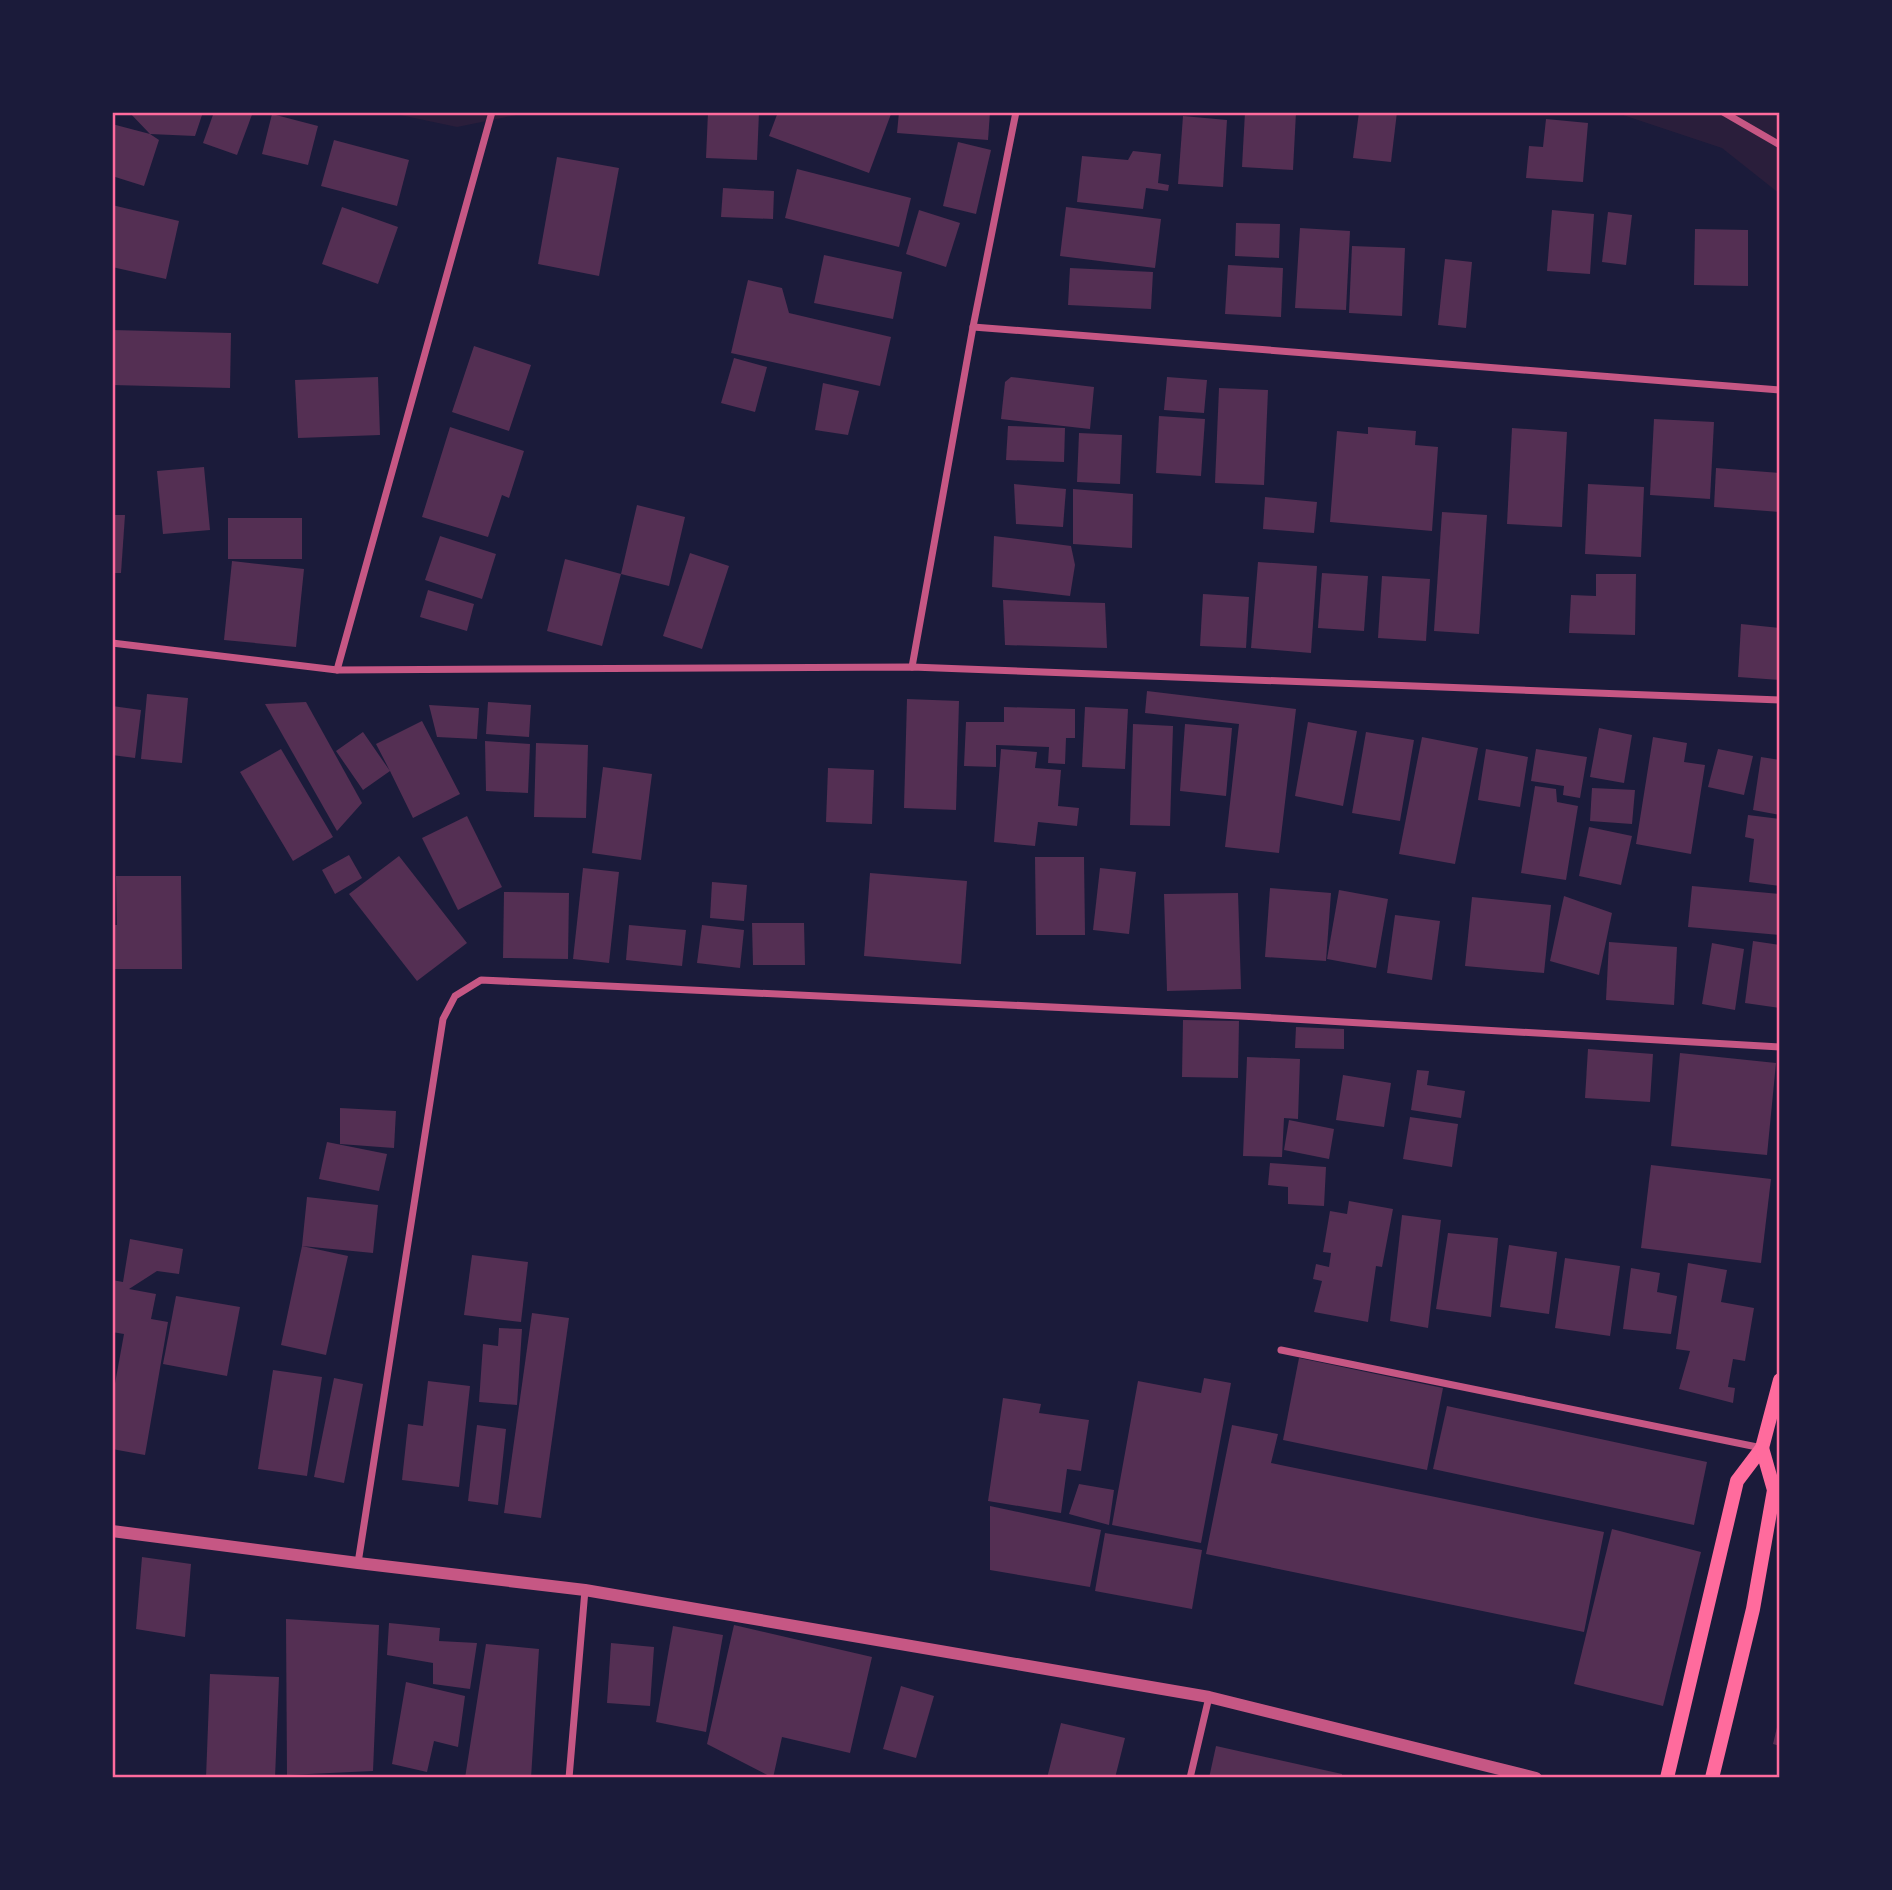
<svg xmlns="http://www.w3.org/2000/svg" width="1892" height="1890" viewBox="0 0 1892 1890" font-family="Jost,sans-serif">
  <rect width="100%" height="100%" fill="#1b1b3a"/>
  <!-- green -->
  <g fill="#2a1e3b">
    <path d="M386 112H531L457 127Z"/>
    <path d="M1614 112H1780V194L1722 148Z"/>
  </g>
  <!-- building -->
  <g fill="#542f53">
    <path d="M129 112H203L195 136 150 134 159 140 144 186 112 176V124L150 134Z"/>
    <path d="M214 112H253L237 155 203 143Z"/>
    <path d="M708 112H759L757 160 706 158Z"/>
    <path d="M778 112H886L891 114 869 173 769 136Z"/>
    <path d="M899 112H990L988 140 897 133Z"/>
    <path d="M1245 112H1296L1293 170 1242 167Z"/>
    <path d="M1359 112H1397L1391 162 1353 158Z"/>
    <path d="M272 114 318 126 308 165 262 154Z"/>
    <path d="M1183 116 1227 120 1223 187 1178 184Z"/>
    <path d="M1546 119 1588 123 1583 182 1526 178 1529 146 1543 147Z"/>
    <path d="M334 140 409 160 397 206 321 186Z"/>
    <path d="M958 142 991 150 976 214 943 206Z"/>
    <path d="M1133 151 1161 154 1158 183 1169 185 1168 191 1146 188 1143 209 1077 202 1082 156 1128 160Z"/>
    <path d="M557 157 619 168 599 276 538 264Z"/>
    <path d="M797 169 911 198 899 247 785 218Z"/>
    <path d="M723 188 774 191 773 219 721 217Z"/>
    <path d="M112 205 179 221 166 279 112 267Z"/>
    <path d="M342 207 398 227 378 284 322 264Z"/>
    <path d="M1066 207 1161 219 1155 268 1060 256Z"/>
    <path d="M919 210 960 223 946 267 906 254Z"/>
    <path d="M1552 210 1594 214 1590 274 1547 271Z"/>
    <path d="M1608 212 1632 215 1626 265 1602 262Z"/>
    <path d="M1236 223 1280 224 1279 258 1235 256Z"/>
    <path d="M1300 228 1350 231 1346 310 1295 308Z"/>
    <path d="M1695 229 1748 230V286L1694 285Z"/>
    <path d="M1352 246 1405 248 1402 316 1349 313Z"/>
    <path d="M824 255 902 272 893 319 814 303Z"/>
    <path d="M1445 259 1472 262 1466 328 1438 325Z"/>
    <path d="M1228 265 1283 268 1281 317 1225 314Z"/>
    <path d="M1070 268 1153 272 1151 309 1068 305Z"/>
    <path d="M748 280 782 288 789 313 891 337 880 386 731 353Z"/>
    <path d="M112 330 231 333 230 388 112 385Z"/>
    <path d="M474 346 531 365 509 431 452 412Z"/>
    <path d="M734 358 767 367 755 412 721 403Z"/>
    <path d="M378 377 380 435 298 438 295 380Z"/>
    <path d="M1011 377 1094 387 1090 429 1001 419 1005 382Z"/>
    <path d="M1167 377 1207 380 1204 413 1164 410Z"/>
    <path d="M823 383 859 391 848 435 815 430Z"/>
    <path d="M1219 388 1268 390 1264 485 1215 483Z"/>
    <path d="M1159 416 1205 419 1201 476 1156 473Z"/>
    <path d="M1654 419 1714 422 1710 499 1650 495Z"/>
    <path d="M1008 426 1065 428 1064 462 1006 460Z"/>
    <path d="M450 427 524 451 509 498 502 495 488 537 422 517Z"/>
    <path d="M1368 427 1416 431 1415 445 1438 447 1432 531 1330 522 1337 431 1368 434Z"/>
    <path d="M1512 428 1567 432 1562 527 1507 524Z"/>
    <path d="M1079 433 1122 435 1120 484 1077 482Z"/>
    <path d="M204 467 210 530 163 534 157 471Z"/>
    <path d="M1716 468 1780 473V512L1714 507Z"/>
    <path d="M1014 484 1066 489 1063 527 1016 524Z"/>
    <path d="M1588 484 1644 487 1641 557 1585 554Z"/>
    <path d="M1073 489 1133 494 1132 548 1073 544Z"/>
    <path d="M1265 497 1317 502 1314 533 1263 529Z"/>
    <path d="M637 505 685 517 669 586 621 574 602 646 547 631 565 559 621 574Z"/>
    <path d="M1442 512 1487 515 1479 634 1434 631Z"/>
    <path d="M112 515H125L121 573H112Z"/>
    <rect x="228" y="518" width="74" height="41"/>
    <path d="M440 536 496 554 482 599 425 580Z"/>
    <path d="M994 536 1071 546 1075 565 1070 596 992 587Z"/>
    <path d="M690 553 729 566 702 649 663 636Z"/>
    <path d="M232 561 304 569 296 647 224 640Z"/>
    <path d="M1258 562 1317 566 1311 653 1251 648Z"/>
    <path d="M1322 573 1368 576 1364 631 1318 628Z"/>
    <path d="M1596 574H1636L1635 635 1569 633 1571 595 1596 596Z"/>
    <path d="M1382 576 1430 579 1426 641 1378 638Z"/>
    <path d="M428 590 474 604 467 631 420 617Z"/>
    <path d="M1203 594 1249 597 1246 648 1200 646Z"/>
    <path d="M1003 600 1105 603 1107 648 1005 645Z"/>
    <path d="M1741 624 1780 628V680L1738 677Z"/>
    <path d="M1147 691 1296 709 1279 853 1225 847 1239 724 1145 713Z"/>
    <path d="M147 694 188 698 182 763 141 759Z"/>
    <path d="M907 699 959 701 956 810 904 808Z"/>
    <path d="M306 702 362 803 337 831 265 704Z"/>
    <path d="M488 702 531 705 529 737 486 734Z"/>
    <path d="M429 705 479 708 477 739 437 737Z"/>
    <path d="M112 706 141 710 135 758 112 755Z"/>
    <path d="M1004 707 1075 709V738H1066L1065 764 1048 763 1049 747 996 745V767L964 766 966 722H1004Z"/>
    <path d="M1085 707 1128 709 1125 769 1082 767Z"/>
    <path d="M422 721 460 794 413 818 390 771 363 790 336 751 363 732 390 771 376 744Z"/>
    <path d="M1308 722 1357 731 1343 806 1295 796Z"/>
    <path d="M1133 724 1173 726 1170 826 1130 825Z"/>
    <path d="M1185 724 1232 728 1226 796 1180 791Z"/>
    <path d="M1599 728 1632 735 1624 783 1590 777Z"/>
    <path d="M1366 732 1414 740 1400 821 1352 813Z"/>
    <path d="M1422 737 1478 748 1455 864 1399 854Z"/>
    <path d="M1653 737 1687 743 1684 762 1705 765 1691 854 1636 844Z"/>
    <path d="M485 741 530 744 528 793 486 791Z"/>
    <path d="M536 743 588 745 586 818 534 817Z"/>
    <path d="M281 749 333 837 293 861 240 772Z"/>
    <path d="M1001 749 1037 752 1035 768 1061 770 1058 806 1079 808 1077 826 1038 822 1035 846 994 842Z"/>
    <path d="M1486 749 1528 757 1520 807 1478 800Z"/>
    <path d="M1536 749 1587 757 1580 798 1563 795 1564 786 1531 781Z"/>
    <path d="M1718 749 1753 756 1744 795 1708 787Z"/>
    <path d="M1761 757 1780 760V815L1753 810Z"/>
    <path d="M603 767 652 774 641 860 592 853Z"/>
    <path d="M828 768 874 770 872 824 826 822Z"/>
    <path d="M1535 786 1556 789 1557 802 1578 806 1566 880 1521 873Z"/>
    <path d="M1592 788 1635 790 1632 824 1590 821Z"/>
    <path d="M1748 815 1780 819V886L1749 882 1754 839 1745 837Z"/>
    <path d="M467 816 502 887 458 910 422 838Z"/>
    <path d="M1589 827 1632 836 1621 885 1579 876Z"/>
    <path d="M349 855 362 878 335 894 322 870Z"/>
    <path d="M399 856 467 943 417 981 349 894Z"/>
    <path d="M1035 857H1084L1085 935H1036Z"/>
    <path d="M583 868 619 872 609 963 573 959Z"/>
    <path d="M1100 868 1136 872 1129 934 1093 930Z"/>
    <path d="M870 873 967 881 961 964 864 956Z"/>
    <path d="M116 876H181L182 969H112V925H117Z"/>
    <path d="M712 882 747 885 744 921 710 918Z"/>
    <path d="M1692 886 1780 894V935L1688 927Z"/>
    <path d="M1270 888 1331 893 1326 961 1265 957Z"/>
    <path d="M1339 890 1388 899 1376 968 1327 959Z"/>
    <path d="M504 892 569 893 568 959 503 958Z"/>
    <path d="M1238 893 1241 989 1167 991 1164 894Z"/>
    <path d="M1564 896 1612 913 1599 975 1550 961Z"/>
    <path d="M1472 897 1551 905 1544 973 1465 966Z"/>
    <path d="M1395 915 1440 921 1432 980 1387 973Z"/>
    <path d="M752 923H804L805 965H753Z"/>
    <path d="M629 925 686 930 682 966 626 960Z"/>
    <path d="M702 925 744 930 740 968 697 963Z"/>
    <path d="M1753 941 1780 945V1008L1745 1003Z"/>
    <path d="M1609 942 1677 947 1674 1005 1606 1000Z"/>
    <path d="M1712 943 1744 949 1735 1010 1702 1004Z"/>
    <path d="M1183 1020 1239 1021 1238 1078 1182 1077Z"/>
    <path d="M1296 1027 1344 1029V1049L1295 1048Z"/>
    <path d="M1588 1049 1653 1054 1650 1102 1585 1098Z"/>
    <path d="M1680 1053 1776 1063 1767 1155 1671 1146Z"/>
    <path d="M1247 1057 1300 1059 1298 1119 1284 1118 1282 1157 1243 1156Z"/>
    <path d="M1417 1070 1429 1071 1427 1085 1465 1091 1461 1118 1411 1110Z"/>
    <path d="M1343 1075 1391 1083 1384 1127 1336 1120Z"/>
    <path d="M340 1108 396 1111 394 1148 340 1144Z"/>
    <path d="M1410 1117 1458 1124 1452 1167 1403 1159Z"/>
    <path d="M1289 1120 1334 1129 1329 1159 1284 1150Z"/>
    <path d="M327 1142 387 1154 379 1191 319 1179Z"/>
    <path d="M1270 1163 1326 1167 1324 1206 1288 1204V1187L1268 1185Z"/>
    <path d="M1651 1165 1771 1179 1761 1263 1641 1248Z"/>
    <path d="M307 1197 378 1205 373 1253 302 1246 348 1256 326 1355 281 1345 302 1246Z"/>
    <path d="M1349 1201 1393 1209 1382 1267 1376 1266 1368 1322 1314 1312 1322 1281 1313 1279 1316 1264 1329 1267 1331 1253 1323 1252 1330 1211 1347 1214Z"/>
    <path d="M1402 1215 1441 1220 1428 1328 1390 1321Z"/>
    <path d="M1448 1233 1498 1238 1491 1317 1436 1309Z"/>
    <path d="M130 1239 183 1249 179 1274 157 1271 129 1289 156 1294 151 1319 168 1322 145 1455 112 1449V1400L124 1334 112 1332V1280L123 1282Z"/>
    <path d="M1509 1245 1557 1252 1549 1314 1500 1307Z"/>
    <path d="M472 1255 528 1262 521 1322 464 1315Z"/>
    <path d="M1565 1258 1620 1266 1610 1336 1555 1328Z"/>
    <path d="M1688 1263 1727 1270 1721 1302 1754 1308 1745 1361 1733 1359 1728 1387 1735 1388 1733 1403 1679 1389 1690 1351 1676 1349Z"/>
    <path d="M1631 1268 1660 1273 1657 1292 1677 1296 1671 1334 1623 1329Z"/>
    <path d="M176 1296 240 1307 227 1376 163 1364Z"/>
    <path d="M532 1313 569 1318 541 1518 504 1513Z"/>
    <path d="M499 1328 522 1329 517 1405 479 1402 483 1344 498 1346Z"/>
    <path d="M1299 1358 1443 1388 1427 1470 1283 1440Z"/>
    <path d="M273 1370 322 1377 307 1476 258 1469Z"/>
    <path d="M334 1378 363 1384 344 1483 314 1477Z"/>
    <path d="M1204 1378 1231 1383 1201 1543 1112 1525 1138 1381 1201 1393Z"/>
    <path d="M428 1381 470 1386 459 1487 402 1480 408 1424 423 1426Z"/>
    <path d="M1003 1398 1041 1404 1039 1413 1089 1420 1081 1471 1067 1469 1061 1513 988 1501Z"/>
    <path d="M1447 1406 1707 1462 1694 1525 1433 1469Z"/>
    <path d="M477 1425 506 1429 498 1505 468 1501Z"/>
    <path d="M1232 1425 1278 1434 1271 1463 1604 1532 1584 1632 1206 1554Z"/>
    <path d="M1079 1484 1114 1490 1109 1525 1069 1514Z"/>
    <path d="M990 1506 1101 1530 1090 1587 990 1570Z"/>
    <path d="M1612 1529 1701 1552 1663 1706 1574 1684Z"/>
    <path d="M1105 1533 1202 1550 1192 1609 1095 1591Z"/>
    <path d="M142 1557 191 1564 185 1637 136 1629Z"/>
    <path d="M286 1619 379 1625 373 1771 287 1775Z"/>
    <path d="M389 1623 440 1628 439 1641 477 1643 470 1689 433 1684V1663L387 1655Z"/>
    <path d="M734 1625 872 1657 850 1753 782 1737 773 1778 707 1744Z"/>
    <path d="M673 1626 723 1635 706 1732 656 1722Z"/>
    <path d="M611 1643 654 1647 650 1706 607 1703Z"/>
    <path d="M486 1644 539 1649 531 1778H465Z"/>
    <path d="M210 1674 279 1677 275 1778H206Z"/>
    <path d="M406 1682 465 1696 458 1747 434 1741 427 1772 392 1764Z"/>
    <path d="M901 1686 934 1696 916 1758 883 1749Z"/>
    <path d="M1779 1719H1780V1746L1773 1744Z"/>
    <path d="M1061 1723 1125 1738 1115 1778H1047Z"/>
    <path d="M1216 1746 1342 1774V1778H1209Z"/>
  </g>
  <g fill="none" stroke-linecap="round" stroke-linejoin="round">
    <!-- minor -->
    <g stroke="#c65784" stroke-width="7">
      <path d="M1723 112 1780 145"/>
      <path d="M973 327 1780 390"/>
      <path d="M112 643 337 670 912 667 1780 700"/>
      <path d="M912 667 973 327 1016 112"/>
      <path d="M337 670 492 112"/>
      <path d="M1281 1350 1762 1448"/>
      <path d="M358 1563 443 1019 455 996 481 980 1240 1016 1780 1047"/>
      <path d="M569 1778 585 1590"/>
      <path d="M1190 1778 1209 1697"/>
    </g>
    <!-- tertiary -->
    <path stroke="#c65784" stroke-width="12" d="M112 1531 358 1563 585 1590 1209 1697 1536 1778"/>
    <!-- secondary -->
    <g stroke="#ff6b9d" stroke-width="14">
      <path d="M1667 1778 1737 1481 1762 1448 1780 1380"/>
      <path d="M1712 1778 1753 1609 1774 1490 1762 1448"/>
    </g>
  </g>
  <!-- border -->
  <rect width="1892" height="1890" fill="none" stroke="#1b1b3a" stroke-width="228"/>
  <rect x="114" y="114" width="1664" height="1662" fill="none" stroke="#ff6b9d" stroke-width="2.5"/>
</svg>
